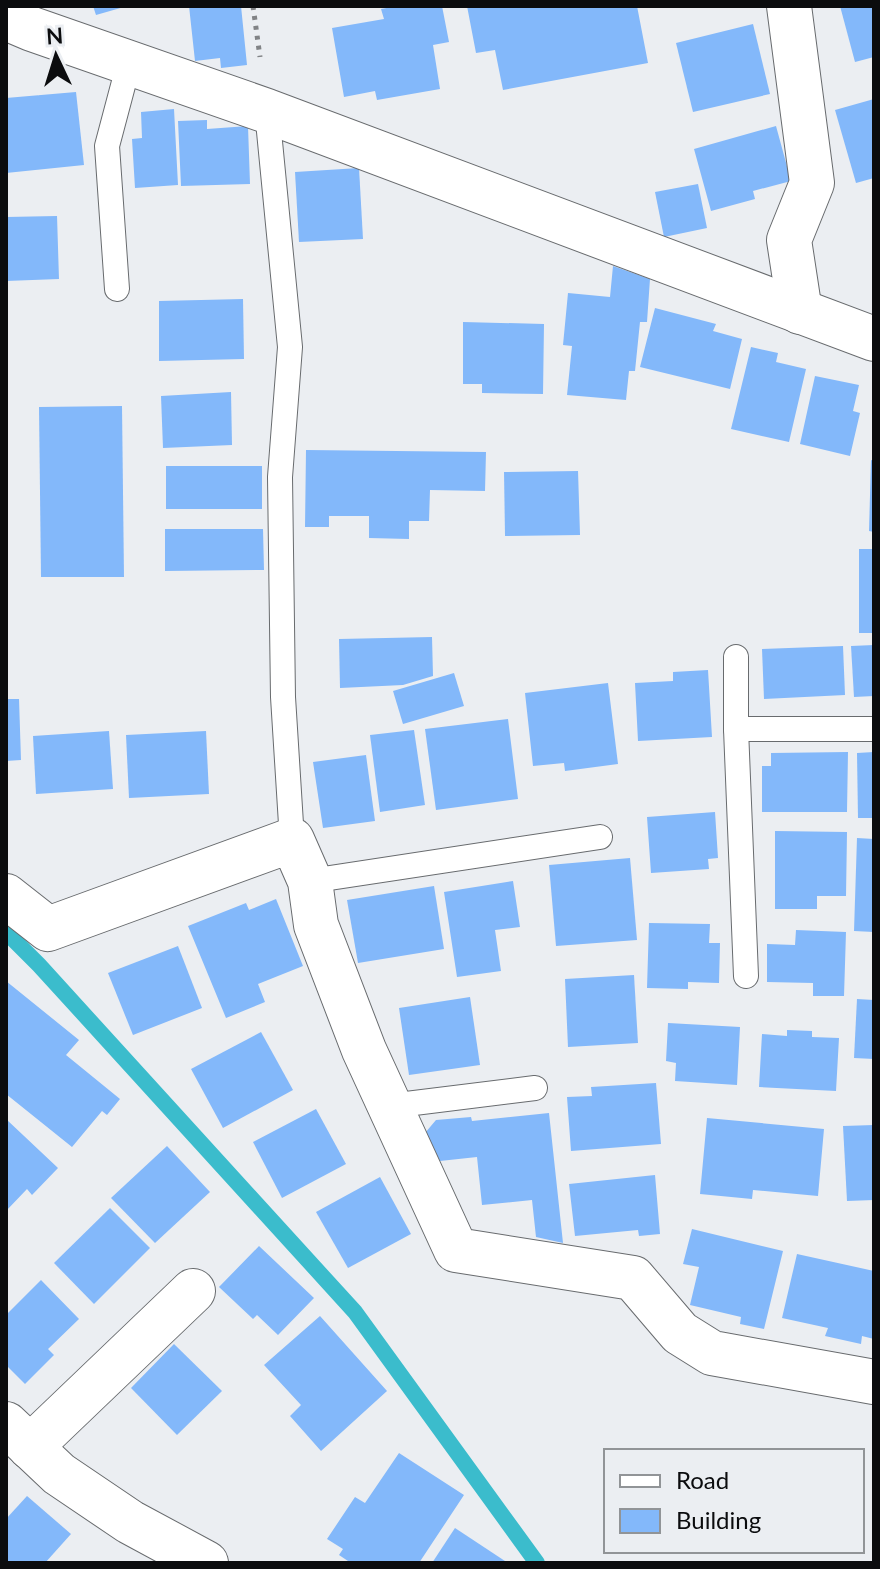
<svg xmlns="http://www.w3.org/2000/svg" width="880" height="1569" viewBox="0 0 880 1569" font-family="Lato,sans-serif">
  <rect width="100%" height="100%" fill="#ebeef2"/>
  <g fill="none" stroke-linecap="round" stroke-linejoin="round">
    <!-- stream -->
    <path stroke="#3bbccc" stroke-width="16" d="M6 932 39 965 355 1312 537 1563"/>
  </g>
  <!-- building -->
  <g fill="#83b8fa">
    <path d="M93 6H124V7L96 15Z"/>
    <path d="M189 6H241L247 65 221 68 220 58 195 61Z"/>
    <path d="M397 6H442L449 42 433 45 440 89 377 100 375 91 344 97 332 28 384 19 381 9Z"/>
    <path d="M467 6H637L648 63 503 90 495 50 476 53Z"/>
    <path d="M840 6H874V57L855 62Z"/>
    <path d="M753 24 770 94 693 112 676 43Z"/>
    <path d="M76 92 84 165 6 173V98Z"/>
    <path d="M874 99V178L856 183 835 110Z"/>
    <path d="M174 109 178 185 135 188 132 139 142 138 141 112Z"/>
    <path d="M207 120V129L248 126 250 184 181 186 178 121Z"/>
    <path d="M776 126 791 181 753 191 755 199 711 211 694 149Z"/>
    <path d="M359 168 363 239 299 242 295 172Z"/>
    <path d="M698 184 707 228 664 237 655 192Z"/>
    <path d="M57 216 59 279 6 281V217Z"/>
    <path d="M613 266 650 279 647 322H640L635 371H629L626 400 567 395 572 346 563 345 568 293 610 297Z"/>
    <path d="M243 299 244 359 159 361V301Z"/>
    <path d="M655 308 716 324 713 331 742 339 730 389 640 367Z"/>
    <path d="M463 322 544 324 543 394 482 393V384H463Z"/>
    <path d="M751 347 778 353 776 362 806 369 789 442 731 429Z"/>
    <path d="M815 376 859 385 853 411 860 413 850 456 800 444Z"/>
    <path d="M231 392 232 445 163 448 161 396Z"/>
    <path d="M122 406 124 577H41L39 407Z"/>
    <path d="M306 450 486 452 485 491 430 490 429 521H409V539L369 538V516H329V527H305Z"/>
    <path d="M871 460 874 461V532L869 531Z"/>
    <rect x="166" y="466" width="96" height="43"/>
    <path d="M578 471 580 535 505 536 504 472Z"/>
    <path d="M165 529H263L264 570 165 571Z"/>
    <rect x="859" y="549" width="15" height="84"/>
    <path d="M432 637 433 676 403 685 340 688 339 639Z"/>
    <path d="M874 645V696L854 697 851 646Z"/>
    <path d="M843 646 845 695 764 699 762 649Z"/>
    <path d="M708 670 712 737 638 741 635 683 673 681V672Z"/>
    <path d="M454 673 464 706 403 724 393 691Z"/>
    <path d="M608 683 618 764 565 771 564 763 533 766 525 693Z"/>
    <path d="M6 699H19L21 760 6 761Z"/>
    <path d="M508 719 518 799 436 810 425 729Z"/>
    <path d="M414 730 425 805 380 812 370 735Z"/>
    <path d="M109 731 113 789 36 794 33 736Z"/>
    <path d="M206 731 209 794 129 798 126 735Z"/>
    <path d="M848 752 847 812H762V766H771V753Z"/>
    <path d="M874 752V818H858L857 753Z"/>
    <path d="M366 755 375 821 323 828 313 762Z"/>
    <path d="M715 812 718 858 708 859 709 869 651 873 647 817Z"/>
    <path d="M775 831 847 832 846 896H817V909H775Z"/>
    <path d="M857 838 874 839V932L854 931Z"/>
    <path d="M630 858 637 940 556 946 549 865Z"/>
    <path d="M513 881 520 927 495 930 501 971 457 977 444 892Z"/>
    <path d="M434 886 444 949 358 963 347 900Z"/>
    <path d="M276 899 303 966 258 984 265 1002 226 1018 188 926 246 903 249 910Z"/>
    <path d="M649 923 710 924 709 943H720L719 983 688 982V989L647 988Z"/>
    <path d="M796 930 846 932 844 996H813V983L767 982V944L795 945Z"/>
    <path d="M178 946 202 1008 133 1035 108 973Z"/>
    <path d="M634 975 638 1043 568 1047 565 979Z"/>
    <path d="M6 981 79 1040 66 1055 120 1099 107 1115 102 1111 72 1147 6 1094Z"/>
    <path d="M470 997 480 1065 409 1075 399 1008Z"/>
    <path d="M857 999 874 1000V1059L854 1058Z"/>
    <path d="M668 1023 740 1027 737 1085 675 1081 676 1063 666 1061Z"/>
    <path d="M787 1030 812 1031V1037L839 1038 836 1091 759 1087 762 1034 787 1036Z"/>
    <path d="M261 1032 293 1090 223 1128 191 1069Z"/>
    <path d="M656 1083 661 1144 571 1151 567 1097 592 1096 591 1087Z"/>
    <path d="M316 1109 346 1164 282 1198 253 1142Z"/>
    <path d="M549 1113 563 1243 536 1237 532 1200 482 1205 477 1157 440 1161 425 1133 436 1120 471 1117 472 1121Z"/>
    <path d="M707 1118 824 1129 818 1196 753 1190 752 1199 700 1194Z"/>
    <path d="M6 1119 58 1168 32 1195 27 1189 6 1211Z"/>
    <path d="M874 1125V1200L847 1201 843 1126Z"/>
    <path d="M167 1146 210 1192 155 1243 111 1198Z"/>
    <path d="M655 1175 660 1234 639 1236 638 1230 575 1236 569 1184Z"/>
    <path d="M380 1177 411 1234 348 1268 316 1212Z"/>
    <path d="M110 1208 150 1248 94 1304 54 1263Z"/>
    <path d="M692 1229 783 1251 764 1329 740 1324 741 1317 690 1305 699 1267 683 1264Z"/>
    <path d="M259 1246 314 1298 278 1335 257 1315 253 1319 219 1287Z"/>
    <path d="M797 1254 874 1271V1339L862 1336 861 1344 825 1336 828 1328 782 1318Z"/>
    <path d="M41 1280 79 1319 48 1349 54 1355 25 1384 6 1365V1315Z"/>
    <path d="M320 1316 387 1391 321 1451 290 1416 301 1405 264 1365Z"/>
    <path d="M174 1344 222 1391 177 1435 131 1388Z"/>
    <path d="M399 1453 464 1495 419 1563H351L339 1555 343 1549 327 1539 355 1497 365 1503Z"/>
    <path d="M27 1496 71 1534 45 1563H6V1519Z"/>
    <path d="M455 1528 508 1563H432Z"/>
  </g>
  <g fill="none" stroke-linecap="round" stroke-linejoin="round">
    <defs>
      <g id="lane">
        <path d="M267 111 290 347 280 477 283 697 292 840"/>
        <path d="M117 289 107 146 129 63"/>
        <path d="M736 657V729L746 976"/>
        <path d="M736 729H874"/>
        <path d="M310 881 600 837"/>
        <path d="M390 1106 535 1088"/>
      </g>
      <g id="street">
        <path d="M789 6 812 183 789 240 800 312"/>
        <path d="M6 18 32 29 267 111 874 339"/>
        <path d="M6 896 48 929 292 840 310 881 316 925 364 1050 456 1250 633 1278 680 1333 712 1353 874 1382"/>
        <path d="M30 1447 193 1291"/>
      </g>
      <path id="secondary" d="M6 1424 59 1474 130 1522 206 1563"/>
    </defs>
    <!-- lane casing -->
    <use href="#lane" stroke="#686b6e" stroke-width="26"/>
    <!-- street casing -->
    <use href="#street" stroke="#686b6e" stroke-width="46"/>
    <!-- secondary casing -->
    <use href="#secondary" stroke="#686b6e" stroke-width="46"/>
    <!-- path -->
    <path stroke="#818386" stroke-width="5" stroke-dasharray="4 6" stroke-linecap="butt" d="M253 6 260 57"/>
    <!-- lane -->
    <use href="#lane" stroke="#fff" stroke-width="24"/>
    <!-- street -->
    <use href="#street" stroke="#fff" stroke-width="44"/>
    <!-- secondary -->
    <use href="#secondary" stroke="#fff" stroke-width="44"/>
  </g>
  <!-- border -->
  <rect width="880" height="1569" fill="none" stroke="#0b0c0e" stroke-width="16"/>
  <!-- legend -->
  <rect x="604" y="1449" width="260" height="104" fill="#ebeef2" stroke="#919497" stroke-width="2"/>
  <rect x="620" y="1475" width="40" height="12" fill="#ffffff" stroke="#919497" stroke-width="2"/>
  <text x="676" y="1489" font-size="24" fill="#0b0c0e">Road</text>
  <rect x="620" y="1509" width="40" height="24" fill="#83b8fa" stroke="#919497" stroke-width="2"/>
  <text x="676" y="1529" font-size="24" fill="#0b0c0e">Building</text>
  <!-- north arrow -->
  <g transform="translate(56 56) rotate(356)" stroke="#ebeef2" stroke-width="6" paint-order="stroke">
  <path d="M0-6L14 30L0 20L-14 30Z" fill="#0b0c0e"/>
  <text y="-12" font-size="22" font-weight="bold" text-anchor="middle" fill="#0b0c0e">N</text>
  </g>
</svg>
